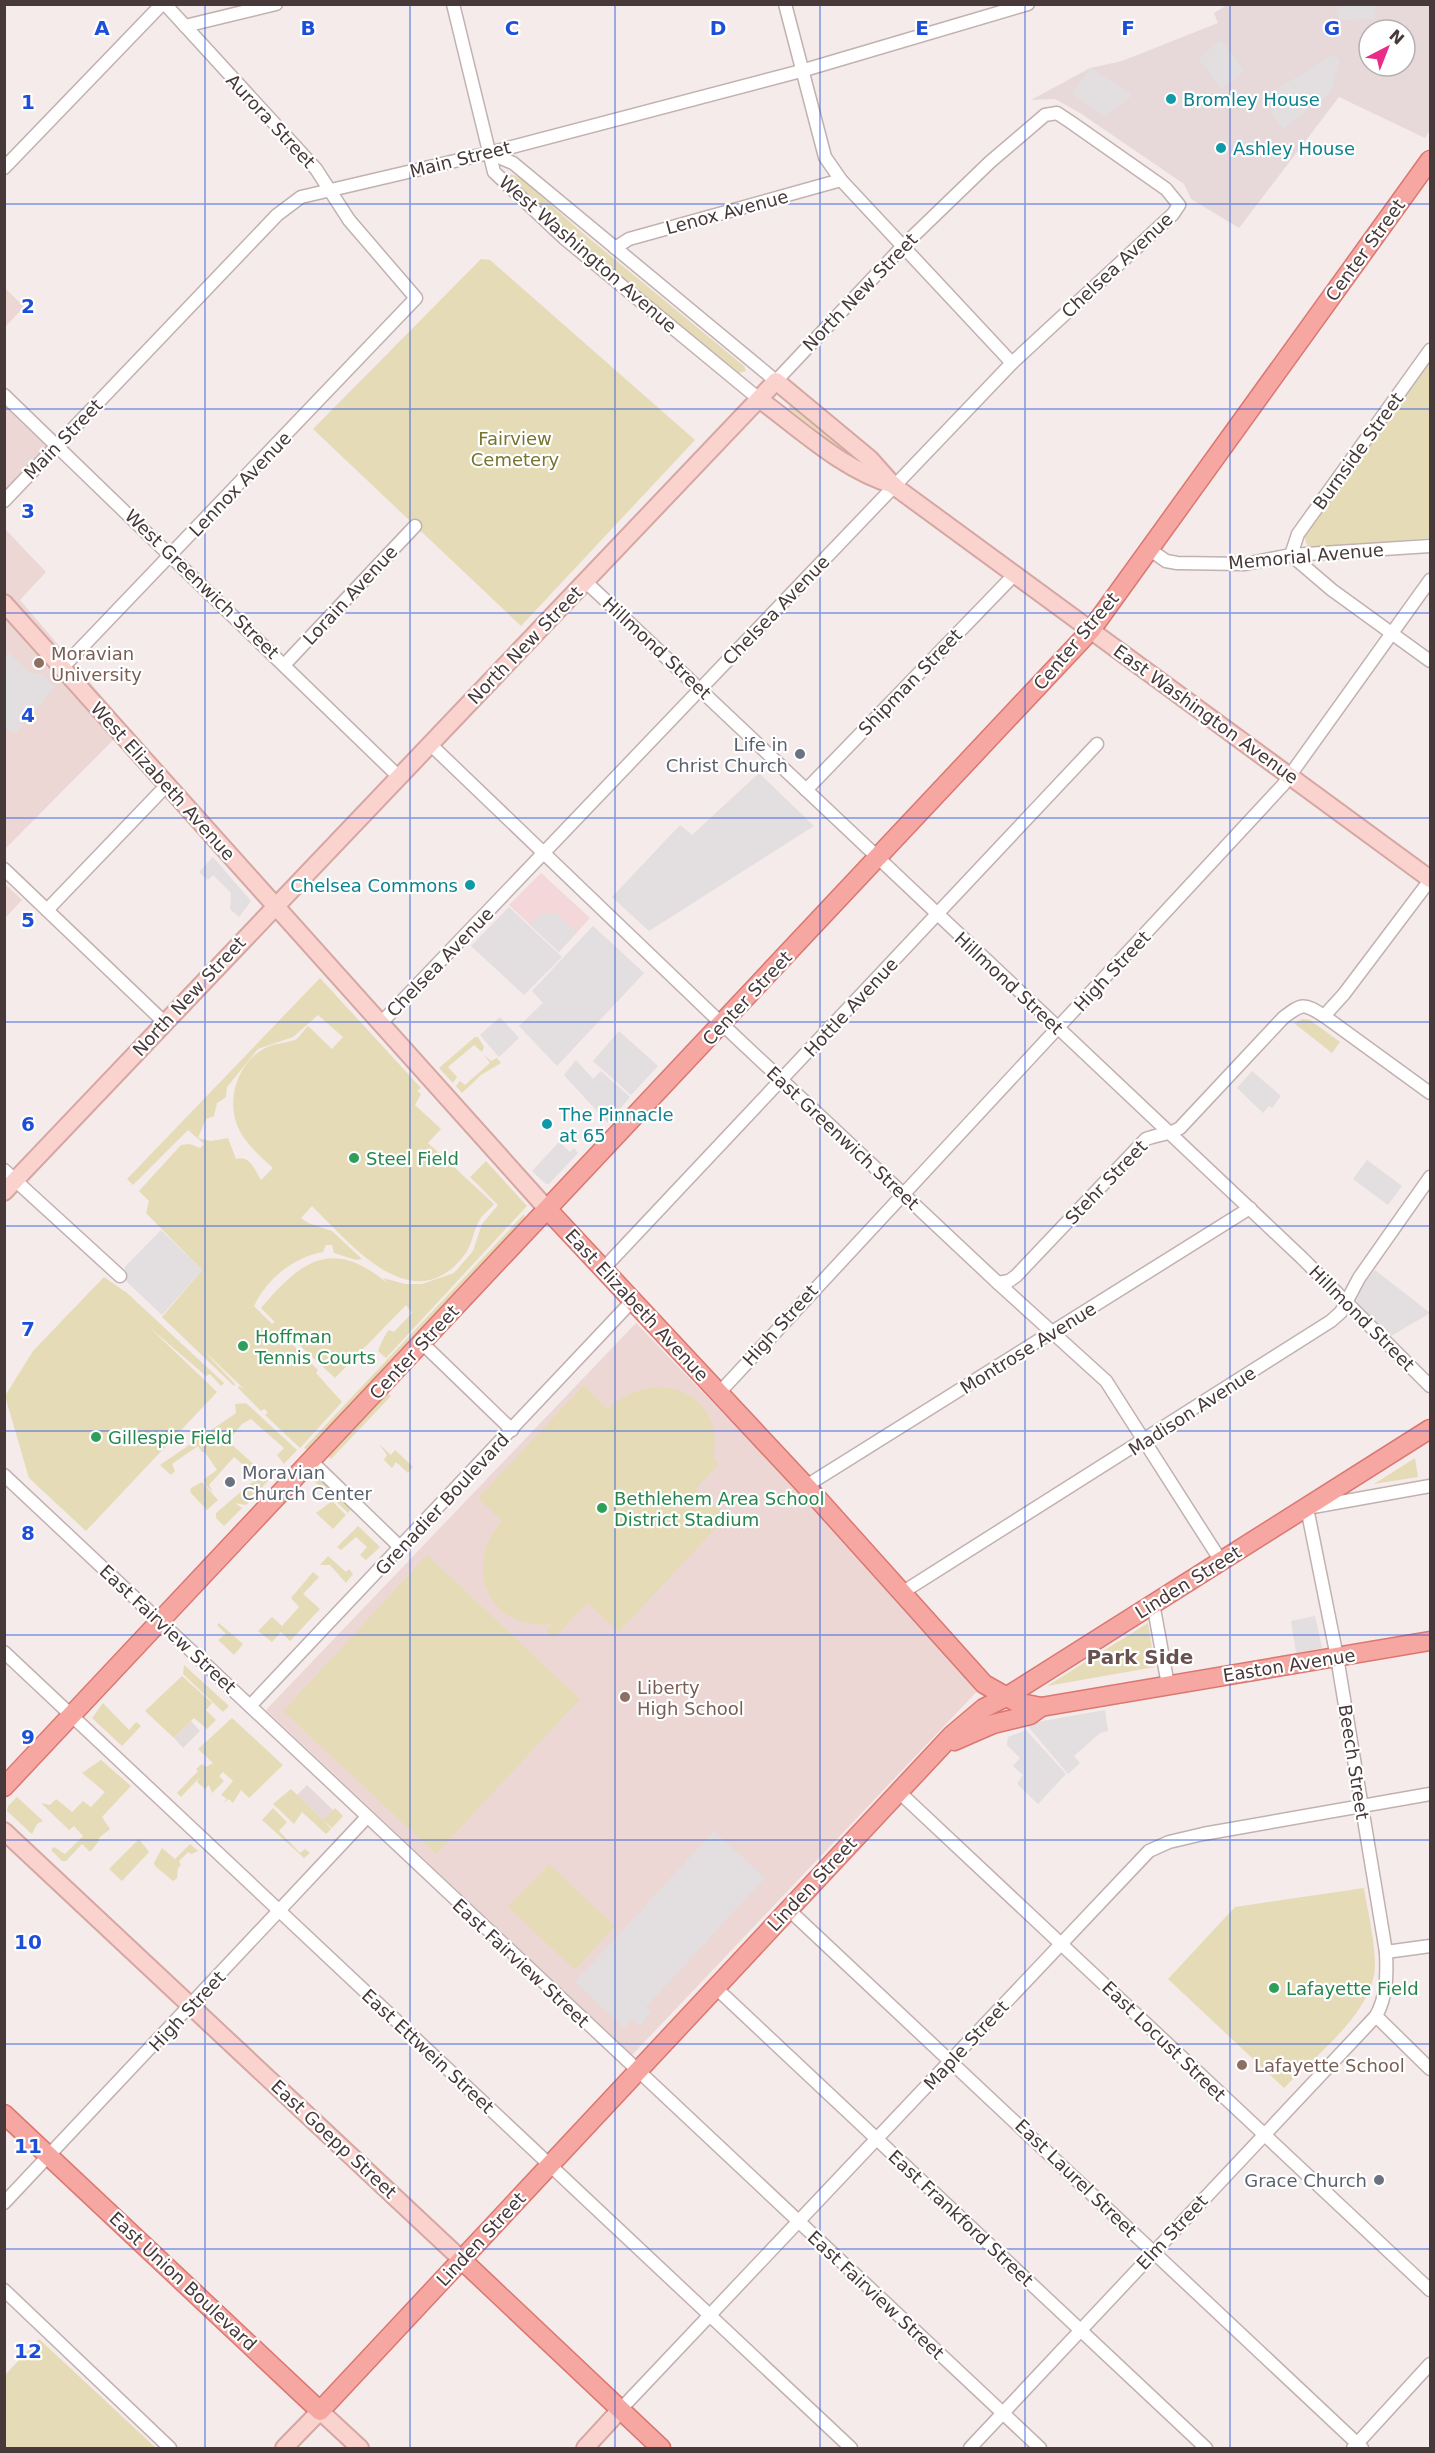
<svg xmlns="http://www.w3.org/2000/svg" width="1435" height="2453" viewBox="0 0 1435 2453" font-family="'DejaVu Sans',sans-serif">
  <rect width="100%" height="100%" fill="#f4ebea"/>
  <!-- residential -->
  <g fill="#e7d9d9" fill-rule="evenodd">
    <path d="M1227 5H1430V130L1425 138 1339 97 1239 228 1191 199 1184 184 1080 113 1055 99 1031 100 1090 68 1122 61 1218 23 1214 13ZM1369 30H1405V66H1369Z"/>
    <path d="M307 1785 333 1810 324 1821 297 1795Z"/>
  </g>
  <!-- commercial -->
  <path fill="#f4d8d9" d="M541 873 590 918 559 952 509 905Z"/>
  <!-- industrial -->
  <path fill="#e4dcdc" d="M191 1721 200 1731 183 1748 174 1738Z"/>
  <!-- education -->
  <g fill="#ecd7d5">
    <path d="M5 288 24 307 5 327H4Z"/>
    <path d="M4 395 58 446 4 500Z"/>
    <path d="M5 529 46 572 20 600 127 726 5 849Z"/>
    <path d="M4 883 22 900 5 918H4Z"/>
    <path d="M636 1323 984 1684 632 2055 266 1710Z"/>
  </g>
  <!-- green -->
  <g fill="#e5dcb7" fill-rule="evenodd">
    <path d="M511 174 521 178 579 230 744 366 746 371 739 373 609 267 515 185 509 177Z"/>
    <path d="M481 259 490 260 695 440 521 626 313 429Z"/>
    <path d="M1430 358V538L1308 549 1304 535Z"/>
    <path d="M790 400 862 458 868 471 789 409Z"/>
    <path d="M320 978 421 1088 417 1091 421 1094 415 1105 441 1129 428 1143 494 1204C490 1209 482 1215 479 1221 472 1233 473 1246 462 1258 411 1320 349 1242 312 1206L301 1218 308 1223 332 1231 362 1259 356 1260 334 1253 332 1245H326L323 1252C292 1258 268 1278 254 1306L272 1324 275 1322 261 1308C301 1261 332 1237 387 1283L383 1278 405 1284H422L454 1273 473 1251 482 1224 498 1205 470 1177 486 1161 527 1206 386 1358 378 1351C381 1344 384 1335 389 1330L394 1332 412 1313 406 1305 335 1378 285 1332 284 1336 318 1370 316 1373 342 1402 300 1448 265 1415 268 1412 264 1409 261 1411 238 1388 239 1386 244 1389 202 1349 235 1384 234 1386 162 1317 202 1270 146 1213 149 1201 139 1191 181 1145 190 1144 200 1148 204 1144 188 1130 133 1185 127 1179ZM318 1015 343 1037 332 1049 308 1026C304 1030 299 1038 295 1040 283 1044 271 1043 260 1051 233 1070 224 1110 244 1138 252 1149 263 1159 273 1168L261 1180C255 1170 250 1155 236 1159L228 1138 211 1141 198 1138 206 1119 214 1116 217 1103 226 1097 227 1087 258 1049 293 1037Z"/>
    <path d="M1303 1019 1310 1020 1340 1042 1332 1053 1294 1023Z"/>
    <path d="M475 1037H478L484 1047 482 1052 474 1045 448 1067 457 1077 453 1083 439 1068Z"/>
    <path d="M484 1055 491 1061 497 1058 501 1063 481 1075 462 1093 456 1086 460 1081 465 1085 490 1063Z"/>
    <path d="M524 1214 525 1218 320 1436 307 1450 304 1448Z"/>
    <path d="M104 1277 127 1293 224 1383 221 1386 210 1374 206 1376 149 1327 217 1392 86 1531 29 1478 5 1396 33 1351Z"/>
    <path d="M584 1385 608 1409C655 1364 727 1393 713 1458L719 1464 696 1489 726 1517 619 1632 587 1603 554 1638 546 1631 552 1624C489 1632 461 1566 502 1521L478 1498Z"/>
    <path d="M387 1393 391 1396 331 1459 328 1456Z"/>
    <path d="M246 1403 297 1450 284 1464 277 1455 284 1448 251 1419 242 1424 228 1441 260 1470 254 1474 234 1457 209 1485 213 1492 205 1485 204 1479 217 1470 205 1452H202L198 1446 172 1464 175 1471 171 1475 160 1465 236 1413 235 1404Z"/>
    <path d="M379 1444 391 1455 395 1450 413 1467 408 1473 396 1462 392 1468 384 1460 387 1455Z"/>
    <path d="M1415 1458 1418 1477 1374 1484Z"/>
    <path d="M269 1468 275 1473 246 1505 235 1503 242 1508 224 1526 216 1518V1513Z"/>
    <path d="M318 1478 351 1509 348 1513 314 1481Z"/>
    <path d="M202 1482 218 1500 207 1510 190 1492 191 1488Z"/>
    <path d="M332 1501 346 1515 333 1529 316 1513Z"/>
    <path d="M358 1526 380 1547 366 1560 360 1555 367 1547 356 1537 341 1550 337 1547Z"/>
    <path d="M427 1555 580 1699 436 1854 283 1711Z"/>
    <path d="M328 1556 346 1572 349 1569 353 1574 346 1583 330 1565H320Z"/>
    <path d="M313 1572 319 1577 303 1594 320 1609 290 1641 281 1632 272 1642 258 1631 272 1617 282 1626 299 1607 291 1598Z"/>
    <path d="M219 1623 243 1644 234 1655 218 1640 226 1634 217 1625Z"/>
    <path d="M1148 1623 1155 1667 1047 1686Z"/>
    <path d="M184 1665 229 1706 223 1712 183 1674Z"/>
    <path d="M182 1676 212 1703 206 1710 216 1720 207 1729 194 1718 174 1738 145 1711Z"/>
    <path d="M103 1703 129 1730 136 1722 141 1726 122 1746 92 1718Z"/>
    <path d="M232 1718 283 1765 249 1798 241 1790 233 1803 229 1799 223 1803 227 1799 221 1795 233 1781 223 1772 219 1776 224 1781 212 1793 209 1785 205 1789 197 1782 200 1777 181 1797 177 1793 198 1771 196 1769 202 1764 206 1767 213 1763 198 1749Z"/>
    <path d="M101 1760 131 1786 102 1817 110 1829 99 1838V1841L90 1852 82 1844 66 1861H62L51 1850 54 1847 65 1854 83 1836 74 1826 69 1830 41 1803 50 1805 56 1799 72 1812 83 1801 91 1807 105 1792 82 1773Z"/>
    <path d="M291 1789 323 1820 335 1808 343 1816 332 1828 324 1821 331 1829 326 1834 302 1812 294 1824 273 1804Z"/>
    <path d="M17 1797 43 1821 37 1824 32 1834 7 1811 8 1806Z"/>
    <path d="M273 1808 287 1822 279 1831 300 1853 305 1849 310 1853 304 1858 262 1820Z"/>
    <path d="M139 1839 149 1852 122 1881 109 1869Z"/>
    <path d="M190 1844 198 1851 191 1854 188 1852 179 1861 181 1865 178 1868 177 1878 173 1881 155 1866 154 1863 162 1848 175 1859Z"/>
    <path d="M549 1864 615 1926 575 1970 508 1907Z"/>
    <path d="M1364 1888C1368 1913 1375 1940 1375 1965 1375 2011 1314 2057 1284 2088L1168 1979 1235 1907Z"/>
    <path d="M39 2339 156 2448H7L4 2446 5 2375Z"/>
  </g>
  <!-- parking -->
  <g fill="#e3dedf">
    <path d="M1336 5H1377L1374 19 1339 20Z"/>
    <path d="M1221 40 1245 71 1221 89 1198 58Z"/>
    <path d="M1333 55 1340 60 1331 92 1283 129 1262 98Z"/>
    <path d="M1090 68 1129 92 1131 97 1105 116 1072 94Z"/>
    <path d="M9 653 31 673H41L55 687 16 733 5 729V658Z"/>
    <path d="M759 773 814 826 649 931 612 897 680 825 692 835Z"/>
    <path d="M213 857 251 901 239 917 230 909 231 893 213 875 208 880 199 872Z"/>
    <path d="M509 907 562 957 524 995 471 946Z"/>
    <path d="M543 912 547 915 554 912 577 932 559 952 530 925Z"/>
    <path d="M593 926 644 973 557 1066 519 1026 543 1003 532 991Z"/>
    <path d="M500 1017 519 1038 499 1057 480 1035Z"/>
    <path d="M619 1031 658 1066 631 1095 593 1061Z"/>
    <path d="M576 1060 593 1079 601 1071 630 1097 608 1123 564 1075Z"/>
    <path d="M1252 1071 1281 1096 1272 1108 1269 1106 1263 1113 1237 1088Z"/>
    <path d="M559 1142 570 1152 574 1148 578 1153 549 1184H546L532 1171Z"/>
    <path d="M1367 1160 1402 1186 1388 1205 1353 1179Z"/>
    <path d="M161 1230 202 1270 162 1315 127 1282 125 1267Z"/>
    <path d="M1375 1270 1430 1313 1391 1336 1358 1304 1356 1299 1359 1289Z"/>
    <path d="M1315 1616 1322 1648 1296 1653 1291 1621Z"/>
    <path d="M1105 1710 1108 1731 1100 1733 1074 1756 1080 1763 1068 1774 1026 1724Z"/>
    <path d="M1026 1730 1066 1774 1038 1804 1017 1784 1023 1775 1013 1766 1020 1758 1007 1745 1008 1737Z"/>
    <path d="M714 1831 765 1878 646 2007 651 2013 640 2026 632 2019 624 2028 575 1982Z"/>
  </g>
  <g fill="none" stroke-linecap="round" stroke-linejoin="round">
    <defs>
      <g id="street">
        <path d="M453 4 494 172 564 238 759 399"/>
        <path d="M785 4 825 157 841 180 1012 363"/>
        <path d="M185 26 276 4"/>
        <path d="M4 168 162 4"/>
        <path d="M615 248 629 239 841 180"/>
        <path d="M1430 350 1298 534 1291 555 1332 590 1430 661"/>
        <path d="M4 395 398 776"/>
        <path d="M4 501 277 215 301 197 489 153 801 71 1028 4"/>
        <path d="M1149 549 1166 561 1177 563 1245 564 1291 555 1430 546"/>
        <path d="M586 582 1302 1258 1430 1386"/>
        <path d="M285 664 415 526"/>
        <path d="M62 668 416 298 349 220 316 169 165 4"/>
        <path d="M430 744 722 1024 998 1283 1106 1381 1221 1561"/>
        <path d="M806 790 1015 574"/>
        <path d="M4 869 164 1022"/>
        <path d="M47 910 166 786"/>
        <path d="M1324 1016 1344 994 1430 880"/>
        <path d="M380 1024 1012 363 1173 214 1179 205 1166 189 1072 123 1057 113 1045 115 990 162 904 245 776 381 513 163 489 153"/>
        <path d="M4 1170 120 1276"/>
        <path d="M604 1268 1097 744"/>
        <path d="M998 1283 1009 1281 1016 1276 1146 1139C1158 1134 1169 1135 1180 1128L1283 1018C1302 1003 1304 1003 1324 1016L1430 1093"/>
        <path d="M423 1344 512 1430"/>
        <path d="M719 1393 1283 785 1430 580"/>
        <path d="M311 1461 401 1548"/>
        <path d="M4 1475 1040 2448"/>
        <path d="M806 1486 1250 1208"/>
        <path d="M903 1592 1331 1321 1341 1312 1359 1278 1430 1177"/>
        <path d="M1153 1603 1168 1685"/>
        <path d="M4 1652 851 2448"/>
        <path d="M250 1706 633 1300"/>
        <path d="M899 1792 1430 2290"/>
        <path d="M788 1909 1362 2448"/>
        <path d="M1386 1952 1430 1946"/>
        <path d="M716 1988 1206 2448"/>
        <path d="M1376 2016 1430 2069"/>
        <path d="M4 2203 367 1817"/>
        <path d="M4 2290 170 2448"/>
        <path d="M620 2410 1149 1851 1169 1842 1203 1834 1430 1794"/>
        <path d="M970 2448 1376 2016C1387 1996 1387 1975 1386 1952L1337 1657 1307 1508 1430 1486"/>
        <path d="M1353 2448 1430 2364"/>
      </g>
      <g id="secondary">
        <path d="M759 399C800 429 844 471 894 485"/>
        <path d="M4 603 548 1210"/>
        <path d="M4 1192 776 381 870 459 894 486 1430 879"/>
        <path d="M4 1831 462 2260"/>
        <path d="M284 2448 320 2411 360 2448"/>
        <path d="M585 2448 620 2410"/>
      </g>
      <g id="primary">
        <path d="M548 1210 817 1498 984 1684 1016 1702 1041 1707 1430 1641"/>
        <path d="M954 1741 993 1724 1030 1715 1041 1707"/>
        <path d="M4 1787 1091 630 1430 160"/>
        <path d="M4 2114 320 2411 952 1735 984 1708 1006 1697 1430 1429"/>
        <path d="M462 2260 661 2448"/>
      </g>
    </defs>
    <!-- street casing -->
    <use href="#street" stroke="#c2b1b0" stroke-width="15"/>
    <!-- secondary casing -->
    <use href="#secondary" stroke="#d6a6a2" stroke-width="20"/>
    <!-- primary casing -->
    <use href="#primary" stroke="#db7771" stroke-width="21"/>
    <!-- street -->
    <use href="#street" stroke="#fff" stroke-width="12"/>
    <!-- secondary -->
    <use href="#secondary" stroke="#fbd3ce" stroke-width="16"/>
    <!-- primary -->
    <use href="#primary" stroke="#f7a7a1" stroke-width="18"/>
  </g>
  <!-- grid -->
  <path fill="none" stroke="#1d4ed8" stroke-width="1.5" stroke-opacity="0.55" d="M205 4V2448M410 4V2448M615 4V2448M820 4V2448M1025 4V2448M1230 4V2448M4 204H1430M4 409H1430M4 613H1430M4 818H1430M4 1022H1430M4 1226H1430M4 1431H1430M4 1635H1430M4 1840H1430M4 2044H1430M4 2249H1430"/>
  <!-- markers -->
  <g fill="#0f9aa8" stroke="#fff" stroke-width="2">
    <circle cx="1171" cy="99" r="6"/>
    <circle cx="1221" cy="148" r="6"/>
    <circle cx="470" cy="885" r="6"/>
    <circle cx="547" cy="1124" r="6"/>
  </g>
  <g fill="#8d6e63" stroke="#fff" stroke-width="2">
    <circle cx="39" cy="663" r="6"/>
    <circle cx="625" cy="1697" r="6"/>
    <circle cx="1242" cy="2065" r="6"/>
  </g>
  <g fill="#6b7280" stroke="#fff" stroke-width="2">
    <circle cx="800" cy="754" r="6"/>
    <circle cx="230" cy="1482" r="6"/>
    <circle cx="1379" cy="2180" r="6"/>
  </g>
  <g fill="#2e9e5b" stroke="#fff" stroke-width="2">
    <circle cx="354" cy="1158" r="6"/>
    <circle cx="243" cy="1346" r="6"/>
    <circle cx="96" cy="1437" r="6"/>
    <circle cx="602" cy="1508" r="6"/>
    <circle cx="1274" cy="1988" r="6"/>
  </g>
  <g text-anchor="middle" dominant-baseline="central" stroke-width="4.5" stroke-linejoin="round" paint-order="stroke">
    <!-- culture labels -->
    <g font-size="18" fill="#0d838f" stroke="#fff" text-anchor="start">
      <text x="1183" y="99">Bromley House</text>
      <text x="1233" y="148">Ashley House</text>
      <text x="458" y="885" text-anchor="end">Chelsea Commons</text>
      <text x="559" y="1114">The Pinnacle<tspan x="559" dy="21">at 65</tspan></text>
    </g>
    <!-- street labels -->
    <g font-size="18" fill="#473939" stroke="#fff">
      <text transform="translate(271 121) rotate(47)">Aurora Street</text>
      <text transform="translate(460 159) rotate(-14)">Main Street</text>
      <text transform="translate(727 212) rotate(-15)">Lenox Avenue</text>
      <text transform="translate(1365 250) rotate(-54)">Center Street</text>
      <text transform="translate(588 254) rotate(41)">West Washington Avenue</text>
      <text transform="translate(1117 265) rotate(-43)">Chelsea Avenue</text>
      <text transform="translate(860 292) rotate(-46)">North New Street</text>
      <text transform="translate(63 439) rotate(-46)">Main Street</text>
      <text transform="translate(1358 451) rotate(-54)">Burnside Street</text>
      <text transform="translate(240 484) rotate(-46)">Lennox Avenue</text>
      <text transform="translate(1306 556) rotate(-5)">Memorial Avenue</text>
      <text transform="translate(202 584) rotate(44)">West Greenwich Street</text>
      <text transform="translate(350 595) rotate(-47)">Lorain Avenue</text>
      <text transform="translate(776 610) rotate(-46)">Chelsea Avenue</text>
      <text transform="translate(1076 641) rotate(-50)">Center Street</text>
      <text transform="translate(525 645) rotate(-46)">North New Street</text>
      <text transform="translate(657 648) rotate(43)">Hillmond Street</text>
      <text transform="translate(910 682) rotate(-46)">Shipman Street</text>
      <text transform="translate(1206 714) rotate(36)">East Washington Avenue</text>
      <text transform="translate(163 781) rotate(48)">West Elizabeth Avenue</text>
      <text transform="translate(440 962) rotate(-46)">Chelsea Avenue</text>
      <text transform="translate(1112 971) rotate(-47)">High Street</text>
      <text transform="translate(1009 983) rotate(43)">Hillmond Street</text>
      <text transform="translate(189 996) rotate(-47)">North New Street</text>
      <text transform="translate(747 998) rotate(-47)">Center Street</text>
      <text transform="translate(851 1007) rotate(-47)">Hottle Avenue</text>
      <text transform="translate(843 1138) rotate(43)">East Greenwich Street</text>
      <text transform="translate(1106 1182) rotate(-46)">Stehr Street</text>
      <text transform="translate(637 1305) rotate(47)">East Elizabeth Avenue</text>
      <text transform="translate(1362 1318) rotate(45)">Hillmond Street</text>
      <text transform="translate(780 1325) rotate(-48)">High Street</text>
      <text transform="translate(1028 1348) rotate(-32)">Montrose Avenue</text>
      <text transform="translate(414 1352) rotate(-47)">Center Street</text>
      <text transform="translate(1192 1411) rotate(-33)">Madison Avenue</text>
      <text transform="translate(442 1504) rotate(-47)">Grenadier Boulevard</text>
      <text transform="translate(1188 1582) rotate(-32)">Linden Street</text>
      <text transform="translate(168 1629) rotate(43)">East Fairview Street</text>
      <text transform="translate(1289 1665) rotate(-9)">Easton Avenue</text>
      <text transform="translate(1354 1762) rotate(81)">Beech Street</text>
      <text transform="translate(812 1884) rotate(-47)">Linden Street</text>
      <text transform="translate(521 1963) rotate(43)">East Fairview Street</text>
      <text transform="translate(187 2011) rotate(-47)">High Street</text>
      <text transform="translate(1164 2041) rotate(44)">East Locust Street</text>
      <text transform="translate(966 2045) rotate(-47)">Maple Street</text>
      <text transform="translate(428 2051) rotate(43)">East Ettwein Street</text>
      <text transform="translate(334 2139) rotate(43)">East Goepp Street</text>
      <text transform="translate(1076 2178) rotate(44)">East Laurel Street</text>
      <text transform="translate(961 2218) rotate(43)">East Frankford Street</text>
      <text transform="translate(1172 2232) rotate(-47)">Elm Street</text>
      <text transform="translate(481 2239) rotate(-47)">Linden Street</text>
      <text transform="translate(183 2281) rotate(43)">East Union Boulevard</text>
      <text transform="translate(876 2295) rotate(43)">East Fairview Street</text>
    </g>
    <!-- park labels -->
    <g font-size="18" fill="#757430" stroke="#fff">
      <text x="515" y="438">Fairview<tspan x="515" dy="21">Cemetery</tspan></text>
    </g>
    <!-- education labels -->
    <g font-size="18" fill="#785e54" stroke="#fff" text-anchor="start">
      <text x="51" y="653">Moravian<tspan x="51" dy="21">University</tspan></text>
      <text x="637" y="1687">Liberty<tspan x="637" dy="21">High School</tspan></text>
      <text x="1254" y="2065">Lafayette School</text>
    </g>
    <!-- worship labels -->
    <g font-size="18" fill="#5b616d" stroke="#fff" text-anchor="end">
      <text x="788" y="744">Life in<tspan x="788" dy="21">Christ Church</tspan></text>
      <text x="242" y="1472" text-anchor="start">Moravian<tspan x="242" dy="21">Church Center</tspan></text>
      <text x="1367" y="2180">Grace Church</text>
    </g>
    <!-- leisure labels -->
    <g font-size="18" fill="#27864d" stroke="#fff" text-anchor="start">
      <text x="366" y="1158">Steel Field</text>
      <text x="255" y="1336">Hoffman<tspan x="255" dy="21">Tennis Courts</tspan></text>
      <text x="108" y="1437">Gillespie Field</text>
      <text x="614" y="1498">Bethlehem Area School<tspan x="614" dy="21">District Stadium</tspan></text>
      <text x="1286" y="1988">Lafayette Field</text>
    </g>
    <!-- neighbourhood labels -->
    <g font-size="20" font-weight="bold" fill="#695152" stroke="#fff">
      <text x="1140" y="1657">Park Side</text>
    </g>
  </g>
  <g font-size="20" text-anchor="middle" font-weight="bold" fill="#1d4ed8" stroke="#fff" stroke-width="4.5" stroke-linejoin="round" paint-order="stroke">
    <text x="102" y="35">A</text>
    <text x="308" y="35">B</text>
    <text x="512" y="35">C</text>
    <text x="718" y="35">D</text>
    <text x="922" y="35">E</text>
    <text x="1128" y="35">F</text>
    <text x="1332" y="35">G</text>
    <text x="28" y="109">1</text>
    <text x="28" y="313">2</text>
    <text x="28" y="518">3</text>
    <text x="28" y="722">4</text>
    <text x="28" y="927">5</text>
    <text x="28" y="1131">6</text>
    <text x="28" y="1336">7</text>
    <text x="28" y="1540">8</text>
    <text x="28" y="1744">9</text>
    <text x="28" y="1949">10</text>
    <text x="28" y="2153">11</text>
    <text x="28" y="2358">12</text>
  </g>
  <!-- border -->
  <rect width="1435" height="2453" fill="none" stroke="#473939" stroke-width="12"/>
  <!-- north arrow -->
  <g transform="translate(1387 48) rotate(42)"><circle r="28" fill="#ffffff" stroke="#b5b0b0" stroke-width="1.5"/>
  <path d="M0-4.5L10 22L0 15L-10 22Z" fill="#ea2c89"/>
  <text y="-9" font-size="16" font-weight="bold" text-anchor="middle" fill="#473939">N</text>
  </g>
</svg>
